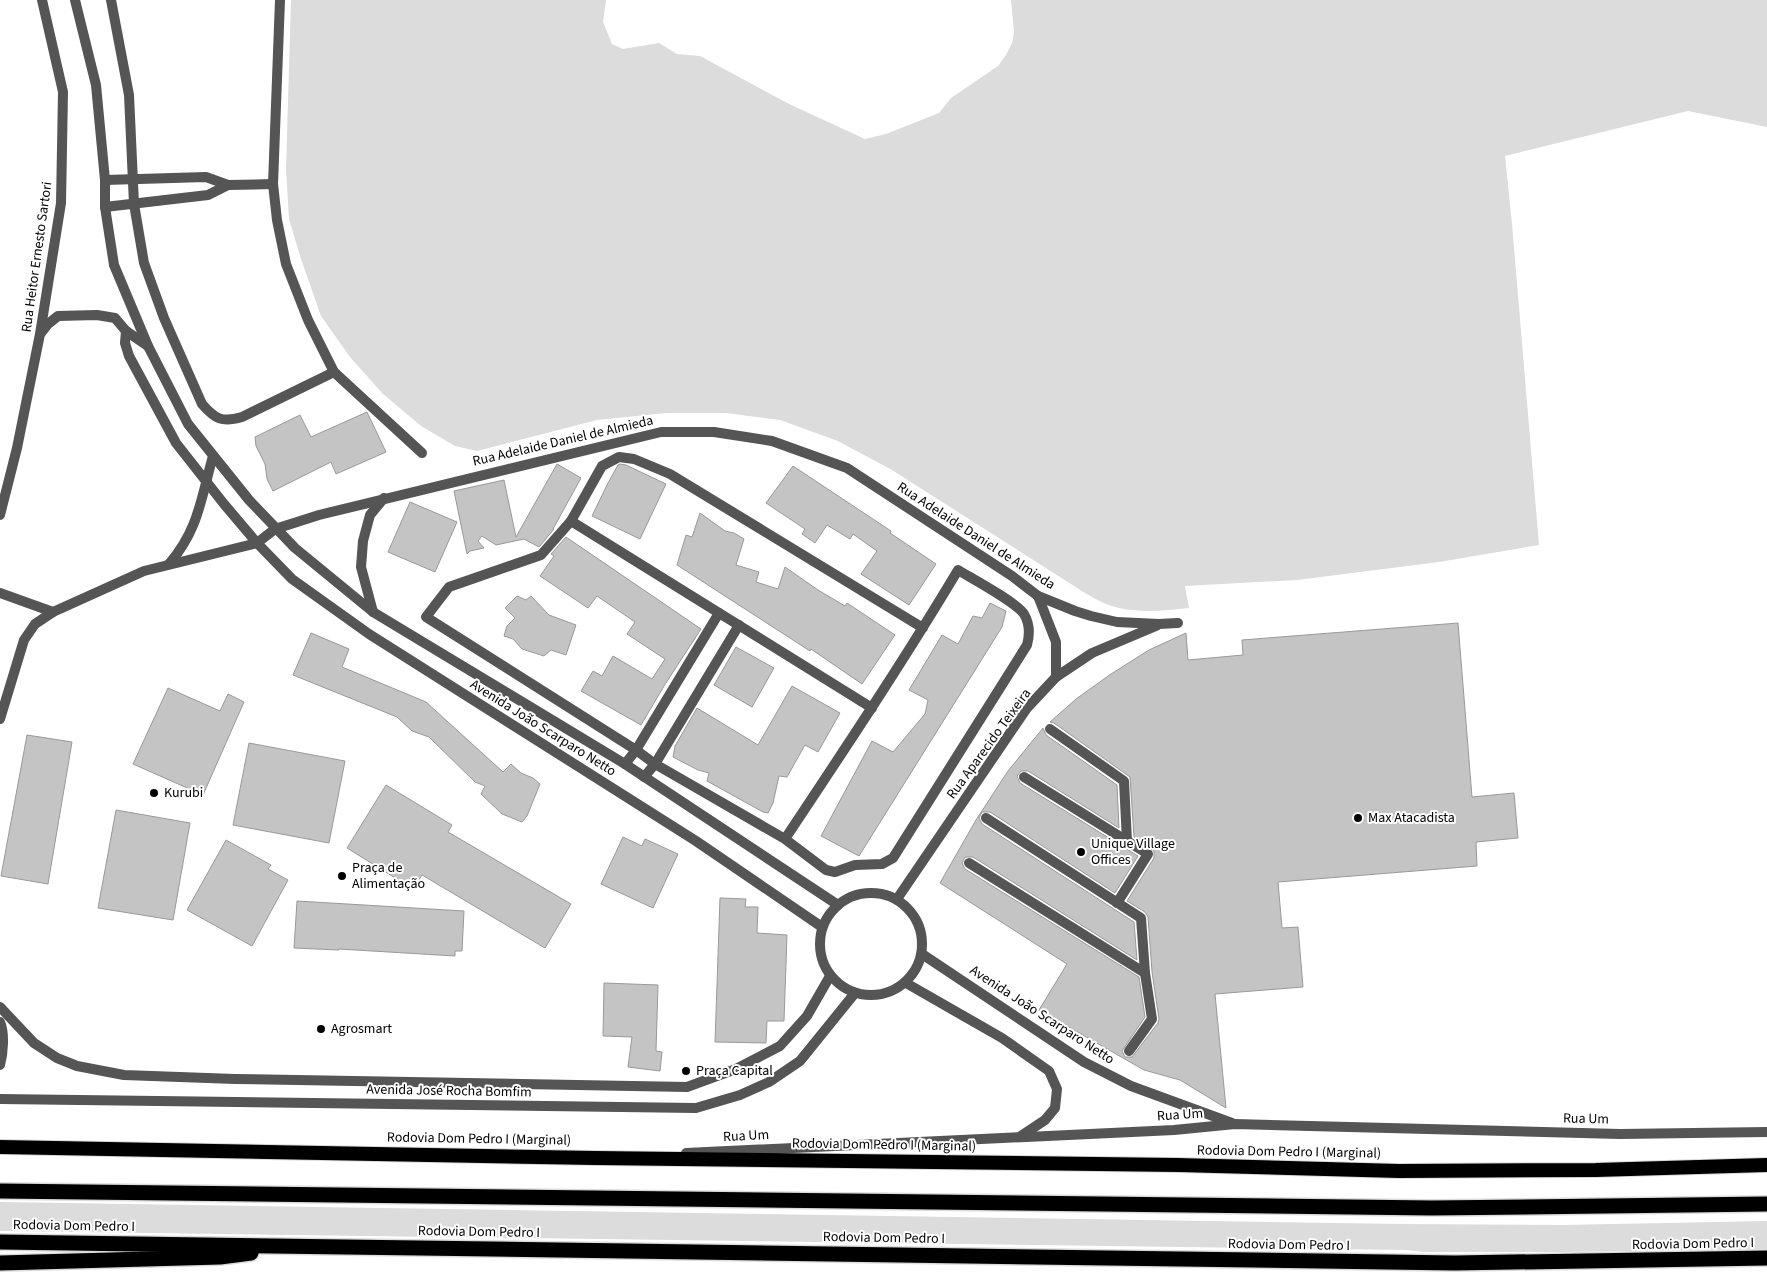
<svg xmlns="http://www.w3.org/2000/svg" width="1767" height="1279" viewBox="0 0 1767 1279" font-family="'Source Sans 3',sans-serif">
  <rect width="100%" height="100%" fill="#fff"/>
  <!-- green -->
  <g fill="#dcdcdc">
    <path d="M291 0H606L603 22 612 44 623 49 659 43 677 54 700 56 789 104 865 139 886 134 939 113 951 98 998 66 1006 55 1012 43 1014 32 1011 0H1767V127L1688 111 1505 156 1512 224 1539 545 1439 562 1297 580 1185 586 1189 608C1162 611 1131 614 1106 604 1099 601 1092 597 1085 593L892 470 838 441 780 420 726 413H666L597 420 477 451 455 446 421 426 382 393 350 357 321 316 301 259 289 219 286 169Z"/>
    <path d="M0 1202 1401 1224 1563 1225 1767 1221V1249L1563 1252H1424L1407 1250 0 1231Z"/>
  </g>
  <!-- building -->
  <g fill="#c4c4c4" stroke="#999">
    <path d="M367 412 386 452 336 474 331 462 273 491 267 479 265 464 256 446 255 437 300 415 311 437Z"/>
    <path d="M557 464 581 478 553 529H554L539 547 524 539 496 545 482 536 478 541 484 548 470 551 467 554 454 491 504 480 516 537Z"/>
    <path d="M620 464 626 465 666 484 640 539 592 516 608 483 618 465Z"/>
    <path d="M793 466 891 531 890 533 936 564 909 605 861 574 877 551 853 534 850 539 827 525 815 543 802 534 805 529 766 503Z"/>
    <path d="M410 502 457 522 435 572 388 552Z"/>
    <path d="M700 513 725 531 734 533 744 539 736 565 759 572 756 582 778 589 785 567 818 590 845 606 847 603 895 635 862 684 811 649 810 651 677 565 686 535 692 537Z"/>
    <path d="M566 537 701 629 664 686 641 725 581 691 593 671 602 676 613 656 652 679 665 659 627 634 635 622 597 596 588 608 540 576 554 556 551 554Z"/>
    <path d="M517 596 526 600 531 596 549 615 576 625 566 655 551 650 544 656 522 649 513 639 504 636 507 626 515 618 505 608Z"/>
    <path d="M990 603 1006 611 1002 627 859 856 821 836 872 741 893 752 925 714 928 700 909 690 942 635 958 644 973 616 982 618Z"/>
    <path d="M1458 623 1472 797 1514 793 1518 838 1476 842 1477 866 1278 882 1282 928 1298 927 1303 987 1215 994 1226 1108 1180 1080 1144 1070 1039 1010 1067 964 940 883 976 820 1008 771 1043 728 1046 735 1117 785 1119 828 1028 771H1021L1017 776 1020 783 1138 856 1115 893 990 812H982L979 818 982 824 1134 922 1137 960 973 857H965L962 863 965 869 1139 977 1145 1017 1122 1051 1125 1057H1132L1158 1023 1159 1019 1152 972 1148 917 1145 912 1127 901 1154 858V851L1134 837 1130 777 1054 723 1050 722 1076 699 1111 674 1149 650 1186 633 1188 660 1243 655 1242 640Z"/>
    <path d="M311 633 349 649 342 667 426 702 503 772 511 764 521 773 533 778 540 784 527 816 522 822 502 814 481 794 485 786 475 782 429 737 412 731 397 717 293 675Z"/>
    <path d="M736 647 774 668 752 707 714 685Z"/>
    <path d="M792 686 840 713 818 752 805 745 787 777 779 776 773 803 768 813 763 812 707 781 709 773 698 770 673 757 675 746 697 708 758 745Z"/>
    <path d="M168 688 220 711 228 694 244 702 203 795 133 764Z"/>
    <path d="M27 735 72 742 48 884 1 876Z"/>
    <path d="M249 743 345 761 329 843 233 825Z"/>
    <path d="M386 785 452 825 448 832 571 904 545 948 422 875 413 889 347 848Z"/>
    <path d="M116 810 190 823 173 920 98 908Z"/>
    <path d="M623 837 642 846 645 839 678 854 653 908 601 884Z"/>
    <path d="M226 840 271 865 268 869 288 880 252 946 187 910Z"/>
    <path d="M720 898 746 899 745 907H758L757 933 787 935 784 1021H767L766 1043 715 1042Z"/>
    <path d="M297 901 464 911 462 951H455V956L339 949V950L294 948Z"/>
    <path d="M604 983 658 985 656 1051 662 1052 660 1071 628 1067 632 1037 603 1036Z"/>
  </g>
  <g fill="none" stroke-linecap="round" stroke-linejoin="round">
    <defs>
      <path id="trunk" d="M0 1147 595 1158 1178 1165 1399 1171 1596 1170 1767 1165"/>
      <g id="motorway">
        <path d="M0 1191 1432 1208 1767 1204"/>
        <path d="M0 1242 1455 1263 1767 1258"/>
        <path d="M0 1263 220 1257 251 1253"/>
      </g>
    </defs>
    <!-- trunk casing -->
    <use href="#trunk" stroke="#dbdbdb" stroke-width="16"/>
    <!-- motorway casing -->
    <use href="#motorway" stroke="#dbdbdb" stroke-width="18"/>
    <!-- minor -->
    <g stroke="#555" stroke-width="10">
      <path d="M75 0 96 85 105 180V207L114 265 148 346 188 424 249 500 295 548 373 612 625 764 838 905"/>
      <path d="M111 0 129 95 134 204 144 263 164 318 202 404C215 419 222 423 242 417L334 372"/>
      <path d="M280 0 273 184 277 220 286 264 308 320 334 372 422 453"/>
      <path d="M105 180 206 177 228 185 273 184"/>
      <path d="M105 207 208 195 228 185"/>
      <path d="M126 331 125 343 129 356 176 443 224 504 257 543 292 579 369 634 696 841 822 927"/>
      <path d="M41 333 48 324 58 316 97 315 115 318 126 331 148 346"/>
      <path d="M0 515 17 448 40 334 61 203 63 92 42 0"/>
      <path d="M571 521 872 708"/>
      <path d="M169 564C199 529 201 498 213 456"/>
      <path d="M0 593 53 612"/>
      <path d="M1038 596 1056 642V677"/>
      <path d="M373 612 361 567 363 541 370 515 384 498"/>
      <path d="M0 719 24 640 35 624 53 612 144 571 257 543 275 529 319 515 661 432H714L772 441 847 468 1012 576 1038 596 1075 611 1091 616 1117 622 1159 624 1178 623"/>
      <path d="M1050 729 1124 781 1127 841"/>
      <path d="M625 764 636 750 719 613"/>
      <path d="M644 777 655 764 739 625"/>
      <path d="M1024 777 1148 854 1117 903"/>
      <path d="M986 818 1141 918 1145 973 1152 1019 1129 1051"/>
      <path d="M785 839C844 750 903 662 958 570 973 579 1016 602 1024 614 1030 624 1030 634 1027 645L893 858 882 864 855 865 835 872 826 870 785 839 655 764 636 750 426 617 449 587 541 555 571 521 602 466 619 457 634 459 670 474 923 628"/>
      <path d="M969 863 1145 973"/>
      <circle cx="871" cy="944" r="51"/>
      <path d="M897 899 1027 708 1056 677 1092 653 1156 626"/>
      <path d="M922 954 1084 1062 1131 1086 1232 1123"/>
      <path d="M906 983 1002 1038 1049 1071 1057 1089 1055 1108 1045 1120 1021 1136"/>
      <path d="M0 1007 34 1043 57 1058 77 1066 124 1075 235 1079 687 1087 736 1069 780 1046 807 1016 830 976"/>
      <path d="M0 1022C5 1033 3 1054 0 1065"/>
      <path d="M0 1099 696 1108 740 1095 769 1082 800 1061 855 993"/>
      <path d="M686 1153 1174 1130 1235 1124 1620 1134 1767 1132"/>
    </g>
    <!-- trunk -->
    <use href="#trunk" stroke="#000" stroke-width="14"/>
    <!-- motorway -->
    <use href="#motorway" stroke="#000" stroke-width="15"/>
  </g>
  <!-- markers -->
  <g fill="#000" stroke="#fff" stroke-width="2">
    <circle cx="154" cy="793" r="5"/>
    <circle cx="1358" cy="818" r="5"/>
    <circle cx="1081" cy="852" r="5"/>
    <circle cx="342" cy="876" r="5"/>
    <circle cx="321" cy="1029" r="5"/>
    <circle cx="686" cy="1071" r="5"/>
  </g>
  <g text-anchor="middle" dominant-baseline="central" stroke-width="4" stroke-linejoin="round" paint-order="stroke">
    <!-- street labels -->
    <g font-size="14" fill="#000" stroke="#fff">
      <text transform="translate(37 257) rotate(-82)">Rua Heitor Ernesto Sartori</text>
      <text transform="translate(563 441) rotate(-13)">Rua Adelaide Daniel de Almieda</text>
      <text transform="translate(976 536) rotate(33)">Rua Adelaide Daniel de Almieda</text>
      <text transform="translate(543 728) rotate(32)">Avenida João Scarparo Netto</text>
      <text transform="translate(989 744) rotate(-54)">Rua Aparecido Teixeira</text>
      <text transform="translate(1042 1015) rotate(33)">Avenida João Scarparo Netto</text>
      <text transform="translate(449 1091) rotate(1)">Avenida José Rocha Bomfim</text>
      <text transform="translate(1180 1115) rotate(-4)">Rua Um</text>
      <text transform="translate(1586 1119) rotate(1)">Rua Um</text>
      <text transform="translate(746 1136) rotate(-3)">Rua Um</text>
      <text transform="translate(479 1139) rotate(1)">Rodovia Dom Pedro I (Marginal)</text>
      <text transform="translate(884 1145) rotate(1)">Rodovia Dom Pedro I (Marginal)</text>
      <text transform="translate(1289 1152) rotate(1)">Rodovia Dom Pedro I (Marginal)</text>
      <text transform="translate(74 1226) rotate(1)">Rodovia Dom Pedro I</text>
      <text transform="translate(479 1232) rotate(1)">Rodovia Dom Pedro I</text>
      <text transform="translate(884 1238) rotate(1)">Rodovia Dom Pedro I</text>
      <text transform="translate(1693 1244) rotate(-1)">Rodovia Dom Pedro I</text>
      <text transform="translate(1289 1245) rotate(1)">Rodovia Dom Pedro I</text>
    </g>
    <!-- poi labels -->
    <g font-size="14" fill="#000" stroke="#fff" text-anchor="start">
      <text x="164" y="793">Kurubi</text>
      <text x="1368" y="818">Max Atacadista</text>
      <text x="1091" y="844">Unique Village<tspan x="1091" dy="16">Offices</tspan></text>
      <text x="352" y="868">Praça de<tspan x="352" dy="16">Alimentação</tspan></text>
      <text x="331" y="1029">Agrosmart</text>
      <text x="696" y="1071">Praça Capital</text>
    </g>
  </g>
</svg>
